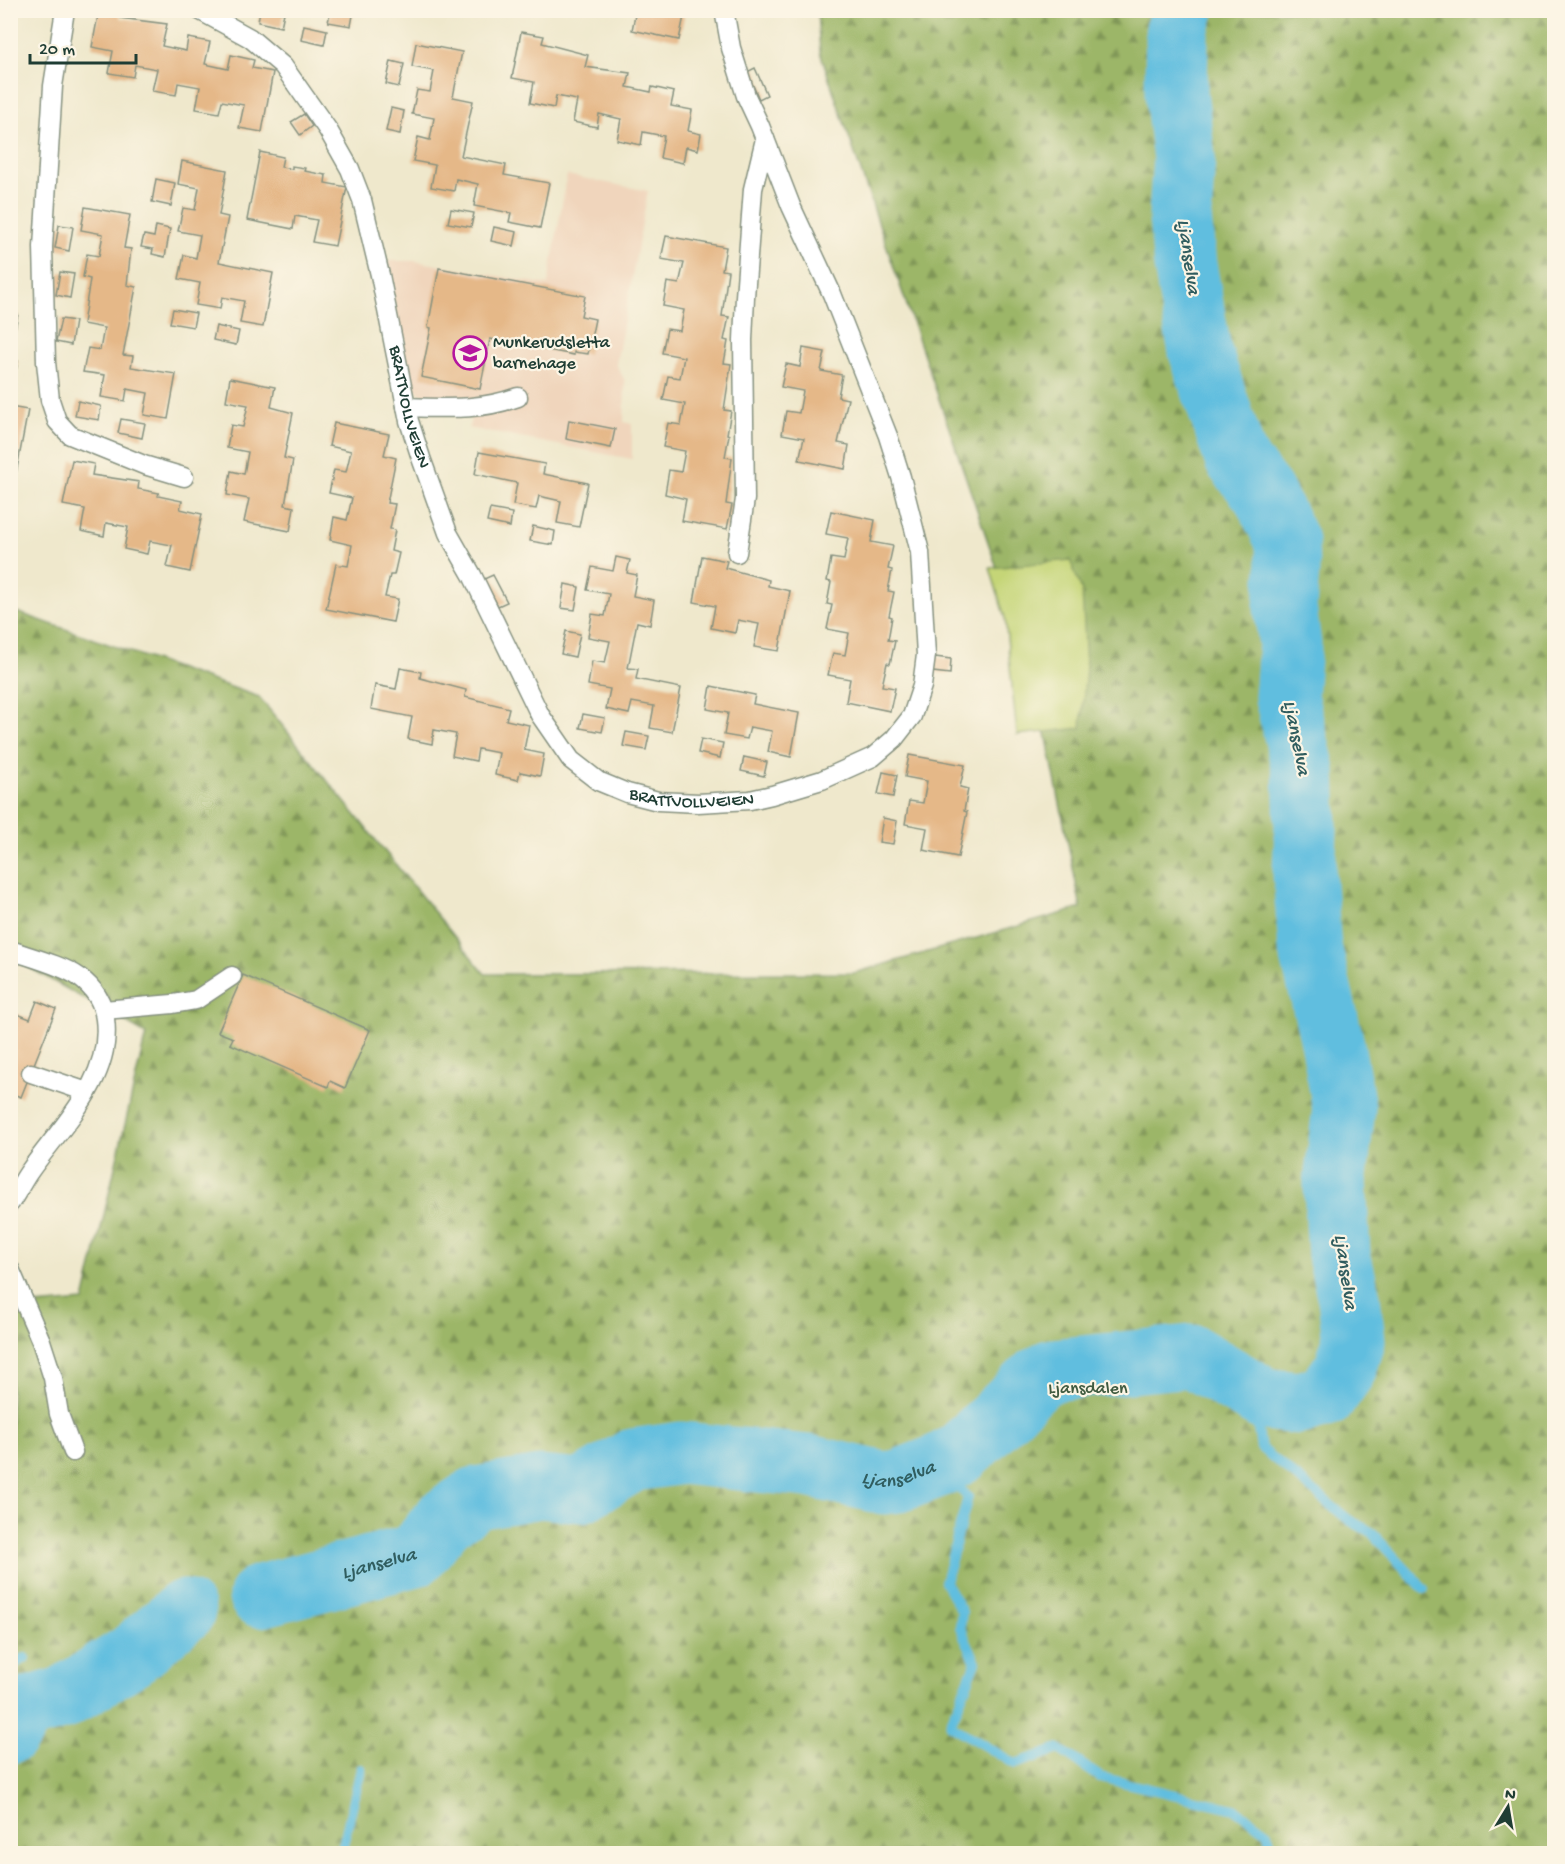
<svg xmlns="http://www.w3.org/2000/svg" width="1565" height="1864" viewBox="0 0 1565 1864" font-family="'Gochi Hand',sans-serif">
  <defs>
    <pattern id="forest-firs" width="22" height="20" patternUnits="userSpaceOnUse" patternTransform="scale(1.5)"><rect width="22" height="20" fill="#9cb668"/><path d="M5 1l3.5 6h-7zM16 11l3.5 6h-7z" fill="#7f9556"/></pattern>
  </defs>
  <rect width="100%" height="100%" fill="#fcf5e5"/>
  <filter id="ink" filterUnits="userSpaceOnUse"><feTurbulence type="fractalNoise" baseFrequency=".0167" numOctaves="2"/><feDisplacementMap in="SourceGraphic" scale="12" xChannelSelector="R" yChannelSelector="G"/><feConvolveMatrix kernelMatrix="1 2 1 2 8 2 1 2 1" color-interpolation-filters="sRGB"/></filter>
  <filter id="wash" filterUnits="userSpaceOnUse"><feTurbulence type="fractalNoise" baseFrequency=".008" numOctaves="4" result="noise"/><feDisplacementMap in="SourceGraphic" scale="24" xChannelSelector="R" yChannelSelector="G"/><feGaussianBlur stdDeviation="1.35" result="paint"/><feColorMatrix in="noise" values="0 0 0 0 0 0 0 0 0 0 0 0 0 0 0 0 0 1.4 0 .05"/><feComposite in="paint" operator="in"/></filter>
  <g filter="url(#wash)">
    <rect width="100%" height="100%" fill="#efe8cc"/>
    <!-- built -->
    <path fill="#f0d5bc" d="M567 175 648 191 616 364 625 381 624 422 632 424V459L469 428 474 403 423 396 414 388 410 381 401 342 386 261H415L548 285Z"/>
    <!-- forest -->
    <path fill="url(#forest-firs)" stroke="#5e7a4e" stroke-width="1.5" d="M817 11H1554V1853H11V1307L84 1301 146 1034 11 957V610L259 697 485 974 854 973 1081 908 1035 679 820 52Z"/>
    <!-- pitch -->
    <path fill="#c5d577" stroke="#728956" stroke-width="1.5" d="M1070 560 1082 591 1084 625 1086 667 1081 728 1017 735 1005 618 990 568Z"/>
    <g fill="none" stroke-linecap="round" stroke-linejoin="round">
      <!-- stream -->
      <g stroke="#61bedf" stroke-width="10">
        <path d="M1252 1392 1261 1448 1349 1520 1371 1532 1424 1589"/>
        <path d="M938 1466 968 1497 945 1582 962 1612 960 1627 976 1662 950 1725 1015 1764 1059 1749 1100 1777 1235 1809 1267 1832 1274 1854"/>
        <path d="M10 1666 25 1658"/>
        <path d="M341 1854 361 1769"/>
      </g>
      <!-- river -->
      <g stroke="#61bedf" stroke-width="63">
        <path id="s1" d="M260 1596 416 1555 444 1520 476 1498 540 1487 581 1491 633 1460 682 1453 808 1466 884 1483 899 1481 938 1466 961 1453 1038 1378 1052 1370 1191 1356 1264 1399 1299 1403 1326 1396 1345 1369 1354 1341 1349 1298 1339 1255 1335 1183 1344 1108 1333 1045 1310 947 1304 873 1306 828 1304 771 1286 697 1290 645 1285 607 1288 569 1287 541 1263 493 1236 459 1200 351 1185 265 1180 217 1184 158 1176 93 1177 29 1183 10"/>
        <path d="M10 1732 23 1710 63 1698 131 1656 184 1611"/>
      </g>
    </g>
    <g id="blocks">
      <!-- building -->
      <g fill="#e5b888">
        <path d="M99 10H122L120 18 167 24 162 46 186 51 188 38 210 42 205 64 228 69 231 55 254 60 252 68 273 72 262 132 239 128 244 105 222 101 219 113 196 109 200 87 178 83 176 95 152 91 157 69 135 65 133 77 109 73 113 51 92 47Z"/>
        <path d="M260 10 284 13 281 27 258 22Z"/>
        <path d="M331 10H354L351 26 328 22Z"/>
        <path d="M636 10H677L676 14 684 16 679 40 632 30Z"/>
        <path d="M304 25 327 30 324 45 301 40Z"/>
        <path d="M521 32 544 36 542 43 588 55 585 67 630 73 627 87 651 92 652 87 674 92 671 106 692 110 688 131 701 134 698 150 686 147 683 163 660 158 664 136 643 132 641 145 617 140 621 119 599 114 597 127 573 122 577 100 556 96 554 108 530 103 534 82 512 78Z"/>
        <path d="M416 43 462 52 453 97 473 101 461 156 506 165 504 175 549 183 540 228 509 222 511 213 474 206 478 184 456 179 454 191 431 187 435 165 413 161 418 137 430 140 434 118 412 114 417 90 430 92 434 71 412 67Z"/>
        <path d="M391 61 404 64 399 87 386 84Z"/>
        <path d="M755 68 767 95 759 99 747 72Z"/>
        <path d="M391 108 404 111 400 134 386 131Z"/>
        <path d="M304 114 312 126 300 135 291 122Z"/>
        <path d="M260 152 283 157 281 167 292 169V166L305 168 304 171 326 175 325 183 347 187 335 246 312 242 317 220 295 216 293 229 247 220Z"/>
        <path d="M182 161 227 170 219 215 228 217 219 262 273 273 263 327 240 323 244 301 222 297 220 309 196 305 200 283 179 279 184 255 196 258 200 235 178 231 183 208 195 210 199 188 178 184Z"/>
        <path d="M156 179 175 183 171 206 152 202Z"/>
        <path d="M85 207 130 215 124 248 131 249 127 285 136 287 123 355 133 356 131 367 176 374 168 419 144 415 148 393 127 389 125 401 101 397 105 375 83 372 88 348 100 350 104 328 83 324 90 279 83 277 87 254 99 256 103 234 81 230Z"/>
        <path d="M451 209 474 213 471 227 448 223Z"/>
        <path d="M59 225 73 227 69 251 55 248Z"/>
        <path d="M156 226 170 229 165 257 152 254 153 249 141 247 144 235 154 237Z"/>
        <path d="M494 227 517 232 514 246 491 241Z"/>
        <path d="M666 236 726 247 722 270 728 271 722 316 729 317 724 340 728 341 724 363 731 364 724 410 731 411 727 434 729 435 725 457 732 458 726 504 732 505 727 529 682 521 686 499 665 494 669 470 681 472 685 451 663 447 668 423 681 425 685 404 663 400 668 376 680 378 684 357 662 353 667 329 680 331 684 310 663 306 667 282 679 284 684 263 661 259Z"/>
        <path d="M439 268 585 296 581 316 595 319 588 354 574 352V355L490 339 480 389 421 377 431 328 428 327Z"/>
        <path d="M60 272 74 274 70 298 56 295Z"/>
        <path d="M173 309 196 313 193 327 170 323Z"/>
        <path d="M10 313 18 314 12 346 10 345Z"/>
        <path d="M61 319 75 321 71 345 56 342Z"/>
        <path d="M216 326 239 331 236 345 213 340Z"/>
        <path d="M803 348 825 352 821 371 842 375 838 397 848 399 838 443 849 445 845 469 799 460 804 438 782 434 786 411 799 413 803 391 781 387 786 364 800 367Z"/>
        <path d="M10 360 18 361 12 392H10Z"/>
        <path d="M230 378 275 387 271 407 293 413 284 458 293 460 285 505 294 507 290 531 244 522 249 499 227 495 231 471 244 474 248 452 227 448 231 425 243 427 248 405 226 401Z"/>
        <path d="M78 401 101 406 99 420 75 416Z"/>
        <path d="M10 407 28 410 12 495H10Z"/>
        <path d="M121 419 145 423 142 438 118 433Z"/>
        <path d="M569 420 615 429 611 448 566 439Z"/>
        <path d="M334 423 389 434 384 455 396 458 387 503 395 504 390 529 395 530 391 551 399 553 394 575H390L385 597 398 599 393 622 326 609 336 564 348 566 352 545 330 540 334 517 347 520 352 498 329 493 334 470 346 472 351 451 329 446Z"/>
        <path d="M479 452 545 464 543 474 588 483 579 527 557 523 561 501 539 496 536 509 513 505 517 483 475 474Z"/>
        <path d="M72 460 94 464 92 475 139 482 138 489 159 493 158 496 182 501 180 509 202 514 190 572 167 567 172 545 150 541 147 554 124 549 128 527 106 523 104 536 81 531 85 509 63 505Z"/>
        <path d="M490 509 512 513 510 527 487 522Z"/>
        <path d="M831 511 875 520 871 542 893 546 888 569 892 570 888 591 894 592 889 616 892 617 888 640 895 641 890 664 887 663 882 686 895 688 890 711 846 702 850 679 828 675 833 653 845 655 849 633 827 629 832 605 827 604 831 582 827 581 831 558 844 560 848 538 826 534Z"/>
        <path d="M533 526 555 531 553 545 530 541Z"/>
        <path d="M702 556 727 561 725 568 769 580 768 586 790 591 779 651 754 647 759 624 738 620 735 633 711 628 715 606 694 602Z"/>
        <path d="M616 557 630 560 627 573 637 575 633 596 654 600 650 625 637 622 628 668 638 669 636 679 681 688 672 732 650 728 654 706 632 702 629 714 606 709 610 689 588 685 592 661 605 663 610 641 588 637 592 614 605 616 609 594 587 590 592 567 613 571Z"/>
        <path d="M493 575 507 602 498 606 484 579Z"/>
        <path d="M565 584 579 587 575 610 561 608Z"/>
        <path d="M566 631 580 634 575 657 561 654Z"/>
        <path d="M935 657 951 659 950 674 933 672Z"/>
        <path d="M400 668 421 672 420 678 466 690 465 697 509 708 506 720 529 725 524 750 544 754 540 776 520 772 518 780 495 775 499 753 478 749 476 761 452 756 456 734 434 730 432 744 408 739 412 717 371 709 375 685 396 689Z"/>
        <path d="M711 686 755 695 753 704 799 713 791 757 768 752 772 731 750 727 747 739 724 735 728 713 707 709Z"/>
        <path d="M583 714 605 718 602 732 580 728Z"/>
        <path d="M626 732 649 736 646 750 623 746Z"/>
        <path d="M701 739 723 743 720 758 698 753Z"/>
        <path d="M909 755 965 765 960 787 968 789 964 811 967 812 958 857 923 850 927 828 905 824 909 801 923 803 927 781 905 777Z"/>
        <path d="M744 757 767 762 764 776 741 771Z"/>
        <path d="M883 772 897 775 893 797 878 794Z"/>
        <path d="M883 818 897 821 893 844 879 842Z"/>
        <path d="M243 975 370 1030 345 1088 330 1081 328 1087 230 1044 233 1038 218 1032Z"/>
        <path d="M37 1001 56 1009 21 1097 10 1093V1011L30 1019Z"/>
      </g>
    </g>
  </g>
  <g filter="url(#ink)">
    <use href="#blocks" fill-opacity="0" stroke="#879280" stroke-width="1.5"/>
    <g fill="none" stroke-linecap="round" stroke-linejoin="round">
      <defs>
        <g id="service">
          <path d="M65 10 53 86 43 247 46 362 50 400 57 421 70 435 144 465 184 477"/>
          <path id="s2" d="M199 10 250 38 283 66 328 130 350 169 362 200 380 275 409 421 421 458 448 533 472 575 540 715 571 760 598 781 627 793 658 801 698 803 750 800 772 795 822 780 873 757 894 739 912 716 922 686 926 655 920 552 901 477 888 436 832 294 791 206 760 126 746 96 731 48 724 10"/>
          <path d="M406 407C447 408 479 411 518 397"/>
          <path d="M737 553 745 499 743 340 745 297 753 189 765 139"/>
          <path d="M10 950C30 957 64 966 79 977 94 988 103 1001 105 1019 113 1079 61 1126 29 1172 22 1182 17 1193 10 1203"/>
          <path d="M104 1010 173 1004 196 1000 232 976"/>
          <path d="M31 1073 87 1092"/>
          <path d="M10 1269 41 1341 53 1378 59 1414 73 1452"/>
        </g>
      </defs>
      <!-- service casing -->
      <use href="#service" stroke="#879280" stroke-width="21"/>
      <!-- service -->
      <use href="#service" stroke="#fff" stroke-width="18"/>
    </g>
  </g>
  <!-- icons -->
  <defs>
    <symbol id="school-ring" viewBox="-11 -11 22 22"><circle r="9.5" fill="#fcf5e5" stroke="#b5179e" stroke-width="1.5"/><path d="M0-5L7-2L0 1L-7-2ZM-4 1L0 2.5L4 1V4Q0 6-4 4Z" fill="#b5179e"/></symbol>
  </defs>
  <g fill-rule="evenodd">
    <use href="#school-ring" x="451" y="334" width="38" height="38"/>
  </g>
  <g text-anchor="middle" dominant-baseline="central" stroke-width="4.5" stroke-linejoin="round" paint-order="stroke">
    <!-- poi labels -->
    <g font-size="18" fill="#1f3d34" stroke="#fcf5e5" text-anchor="start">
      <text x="493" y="343">Munkerudsletta<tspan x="493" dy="21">barnehage</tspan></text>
    </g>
    <!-- street labels -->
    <g font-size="18" fill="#1f3d34" stroke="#fcf5e5">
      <text stroke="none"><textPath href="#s2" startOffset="470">BRATTVOLLVEIEN</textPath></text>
      <text stroke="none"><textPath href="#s2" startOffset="992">BRATTVOLLVEIEN</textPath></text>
    </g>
    <!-- park labels -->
    <g font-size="18" fill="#405b41" stroke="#fcf5e5">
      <text x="1088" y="1389">Ljansdalen</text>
    </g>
    <!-- water labels -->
    <g font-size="20" font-style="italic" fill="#305d5f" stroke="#fcf5e5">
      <text transform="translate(1187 257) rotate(82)">Ljanselva</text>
      <text transform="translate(1295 738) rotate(79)">Ljanselva</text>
      <text transform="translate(1344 1272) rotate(82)">Ljanselva</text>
      <text stroke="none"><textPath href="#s1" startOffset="681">Ljanselva</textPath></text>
      <text stroke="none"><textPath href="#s1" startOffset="123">Ljanselva</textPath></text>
    </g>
  </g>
  <!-- margin -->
  <rect width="1565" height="1864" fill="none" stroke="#fcf5e5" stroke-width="36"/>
  <!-- north arrow -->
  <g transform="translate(1508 1807) rotate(11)" stroke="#fcf5e5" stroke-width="4.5" paint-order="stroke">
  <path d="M0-4.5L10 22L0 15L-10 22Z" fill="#1f3d34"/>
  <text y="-9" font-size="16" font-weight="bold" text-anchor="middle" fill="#1f3d34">N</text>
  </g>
  <!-- scale -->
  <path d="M30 54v9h106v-9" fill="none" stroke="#1f3d34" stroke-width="3"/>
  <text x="39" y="54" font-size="18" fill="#1f3d34" stroke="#fcf5e5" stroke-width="4.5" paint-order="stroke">20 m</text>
</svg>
